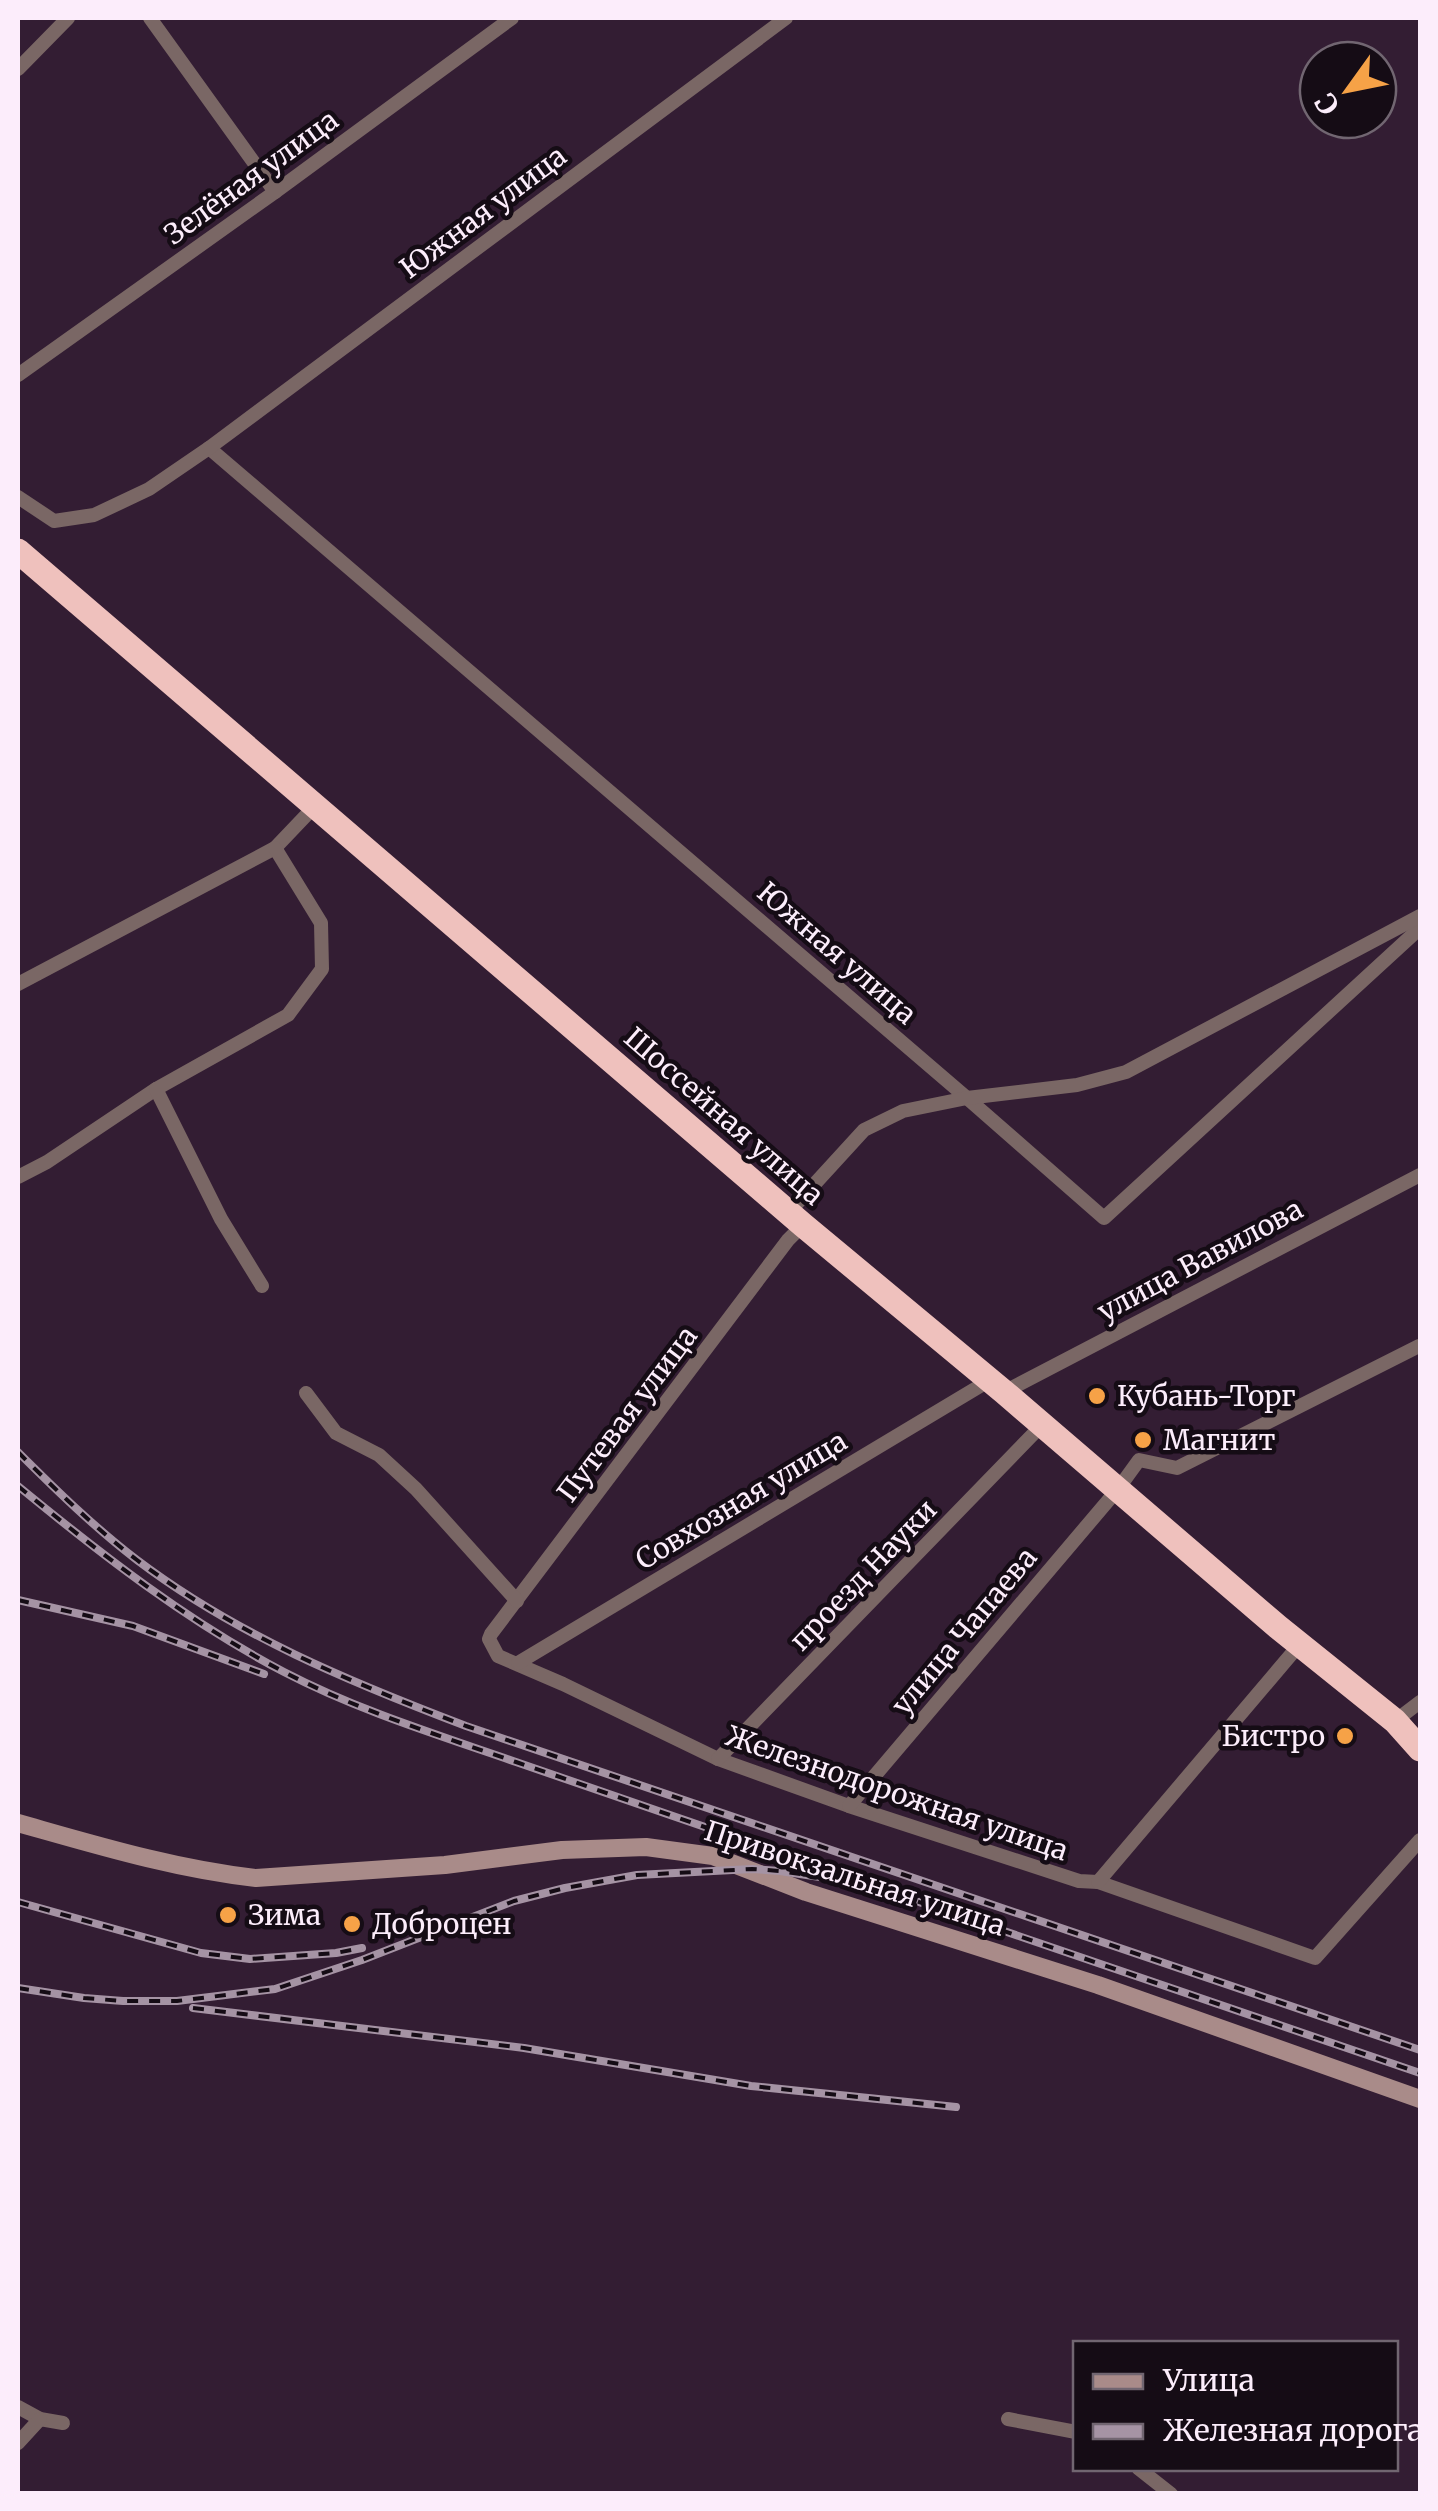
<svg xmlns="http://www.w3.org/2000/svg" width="1438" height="2511" viewBox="0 0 1438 2511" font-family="Merriweather,serif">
  <rect width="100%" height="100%" fill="#331d33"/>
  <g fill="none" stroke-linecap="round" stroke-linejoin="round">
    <!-- street -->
    <g stroke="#7a6765" stroke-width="14">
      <path d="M150 18 275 192"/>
      <path d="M18 69 68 18"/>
      <path d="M18 375 275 192 512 18"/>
      <path d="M209 448 967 1098 1104 1218 1420 928"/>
      <path d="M18 497 54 521 94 515 149 489 209 448 786 18"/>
      <path d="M18 984 275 848 315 806"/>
      <path d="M18 1177 47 1162 156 1089"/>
      <path d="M789 1212 864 1130 903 1111 967 1098 1077 1085 1126 1072 1420 916"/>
      <path d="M803 1225 788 1240 491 1634 489 1639 498 1656 563 1684 718 1759 849 1806 1079 1881 1098 1882 1315 1958 1420 1840"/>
      <path d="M262 1286 221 1219 156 1089 288 1015 322 969 321 923 275 848"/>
      <path d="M1004 1392 1420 1175"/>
      <path d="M306 1393 336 1433 379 1455 416 1489 517 1601"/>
      <path d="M518 1663 990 1380"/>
      <path d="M1395 1721 1420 1702"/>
      <path d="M718 1759 1042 1425"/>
      <path d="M849 1806 1118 1489 1139 1460 1177 1468 1419 1346"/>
      <path d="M1098 1882 1300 1644"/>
      <path d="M18 2407 40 2419 63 2423"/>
      <path d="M1008 2419 1076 2432"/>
      <path d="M18 2443 40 2419"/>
      <path d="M1138 2468 1171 2494"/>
    </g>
    <!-- secondary -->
    <path stroke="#a98b89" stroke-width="18" d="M18 1823C96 1845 175 1869 256 1878L445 1865 562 1850 646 1847 713 1856 806 1892 1098 1985 1420 2099"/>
    <!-- highway -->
    <path stroke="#efc1bd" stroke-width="25" d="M18 551 803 1225 1004 1392 1278 1627 1395 1721 1420 1749"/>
    <defs>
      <g id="rail">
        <path d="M18 1452C56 1490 94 1527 137 1560 236 1635 350 1682 466 1726L1420 2050"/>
        <path d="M18 1486C102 1555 187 1621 284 1672 357 1710 438 1735 516 1762 619 1797 721 1833 824 1868"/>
        <path d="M18 1600 133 1626 264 1674"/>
        <path d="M18 1902 201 1953 250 1959 336 1953 362 1948"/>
        <path d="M18 1988 84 1998 123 2001H177L275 1989 362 1960 514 1901 565 1888 637 1875 752 1869 780 1871 853 1882 916 1901 1420 2073"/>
        <path d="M193 2008 524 2048 751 2086 956 2107"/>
      </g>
    </defs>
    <!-- rail casing -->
    <use href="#rail" stroke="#a593a4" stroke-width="8"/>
    <!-- rail -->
    <use href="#rail" stroke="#150c15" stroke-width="4" stroke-dasharray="11" stroke-linecap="butt"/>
  </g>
  <!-- markers -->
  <g fill="#f6a247" stroke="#150c15" stroke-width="4">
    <circle cx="1097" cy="1396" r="10"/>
    <circle cx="1143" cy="1440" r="10"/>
    <circle cx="1345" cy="1736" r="10"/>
    <circle cx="228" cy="1915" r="10"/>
    <circle cx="352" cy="1924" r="10"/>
  </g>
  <g text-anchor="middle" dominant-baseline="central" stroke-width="9" stroke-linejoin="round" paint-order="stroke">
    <!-- street labels -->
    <g font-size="28" fill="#fcedfb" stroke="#150c15">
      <text transform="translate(251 177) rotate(-36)">Зелёная улица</text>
      <text transform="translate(483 212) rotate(-37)">Южная улица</text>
      <text transform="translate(837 953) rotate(41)">Южная улица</text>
      <text transform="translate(724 1116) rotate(41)">Шоссейная улица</text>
      <text transform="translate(1200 1260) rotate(-28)">улица Вавилова</text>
      <text transform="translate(627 1414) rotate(-53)">Путевая улица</text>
      <text transform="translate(741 1500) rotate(-31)">Совхозная улица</text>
      <text transform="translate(863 1575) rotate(-46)">проезд Науки</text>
      <text transform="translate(964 1631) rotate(-50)">улица Чапаева</text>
      <text transform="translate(897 1793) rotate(19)">Железнодорожная улица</text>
      <text transform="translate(855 1878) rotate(18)">Привокзальная улица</text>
    </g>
    <!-- poi labels -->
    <g font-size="28" fill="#fcedfb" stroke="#150c15" text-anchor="start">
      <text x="1117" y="1396">Кубань-Торг</text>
      <text x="1163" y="1440">Магнит</text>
      <text x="1325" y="1736" text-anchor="end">Бистро</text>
      <text x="248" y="1915">Зима</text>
      <text x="372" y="1924">Доброцен</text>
    </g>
  </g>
  <!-- border -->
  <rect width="1438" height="2511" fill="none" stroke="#fcedfb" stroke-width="40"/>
  <!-- legend -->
  <rect x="1073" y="2341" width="325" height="130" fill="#150c15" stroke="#716671" stroke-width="2.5"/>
  <rect x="1093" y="2374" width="50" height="15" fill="#a98b89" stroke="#716671" stroke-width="2.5"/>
  <text x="1163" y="2391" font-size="30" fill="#fcedfb">Улица</text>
  <rect x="1093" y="2424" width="50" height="15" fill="#a593a4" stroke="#716671" stroke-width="2.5"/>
  <text x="1163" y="2441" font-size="30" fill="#fcedfb">Железная дорога</text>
  <!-- north arrow -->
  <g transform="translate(1348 90) rotate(237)"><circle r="48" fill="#150c15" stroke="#716671" stroke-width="2.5"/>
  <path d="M0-8L18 38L0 25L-18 38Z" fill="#f6a247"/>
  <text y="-15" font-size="28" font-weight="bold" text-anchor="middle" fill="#fcedfb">С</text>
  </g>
</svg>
